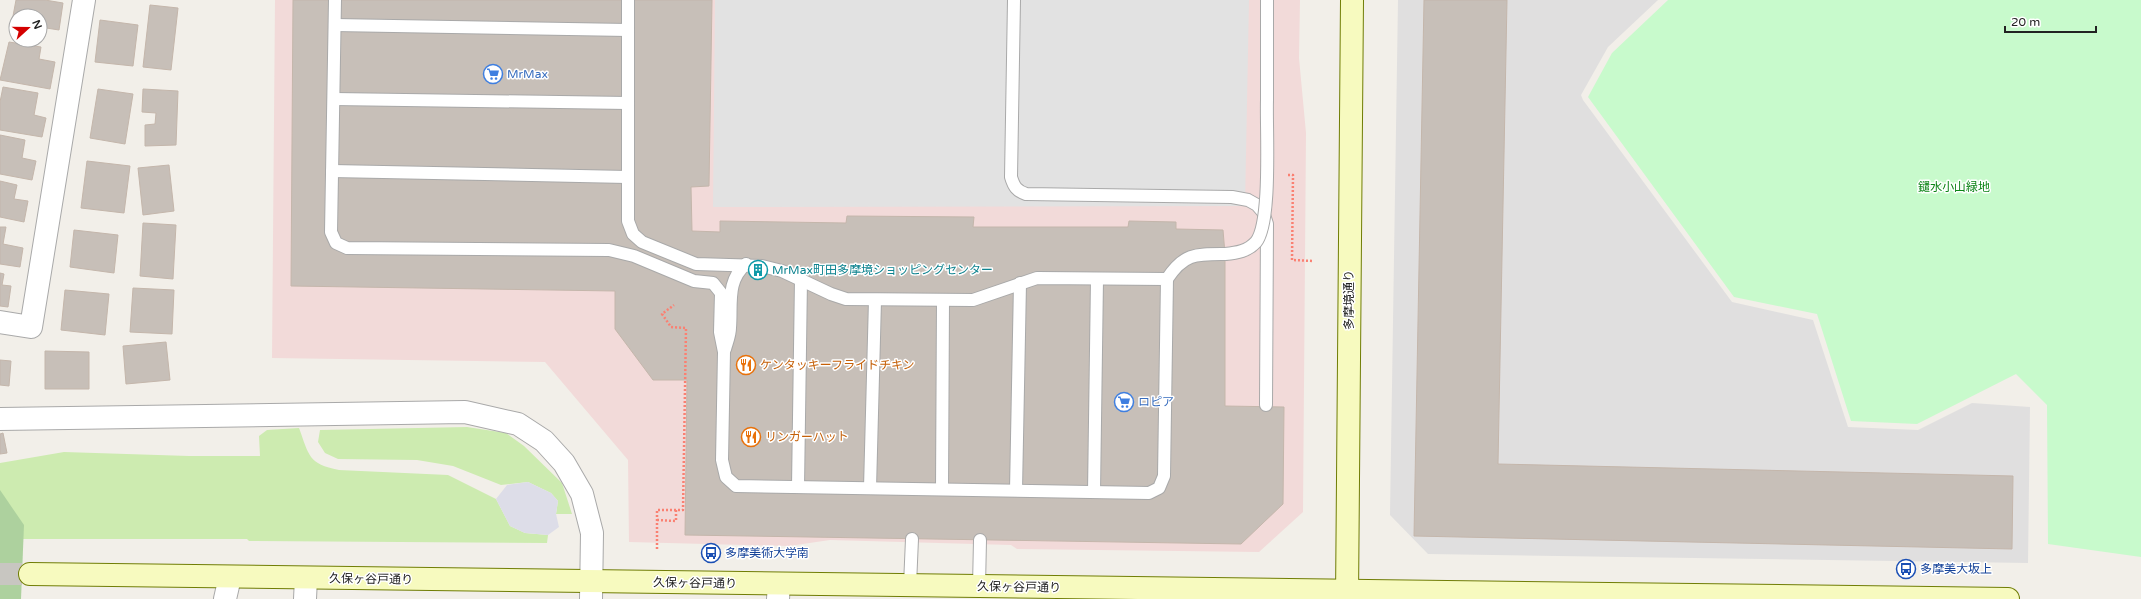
<svg xmlns="http://www.w3.org/2000/svg" width="2141" height="599" viewBox="0 0 2141 599" font-family="'Varela Round','Noto Sans JP',sans-serif">
  <rect width="100%" height="100%" fill="#f2efe9"/>
  <!-- residential -->
  <path fill="#e0dfdf" d="M1398 0H1658L1608 47 1581 95 1583 100 1732 302 1813 320 1848 427 1918 430 1972 403 2030 407 2028 563 1428 554 1390 515Z"/>
  <!-- commercial -->
  <path fill="#f2dad9" d="M275 0H1300L1299 58 1306 133 1303 512 1259 552 1017 549 1011 545 830 540 789 546 629 542 628 460 545 362 272 358Z"/>
  <!-- grass -->
  <g fill="#cdebb0">
    <path d="M467 427 506 433 524 446 562 483 572 514H556L558 501 551 493 528 482 501 485 453 466 417 460 338 459 325 453 318 442 320 430Z"/>
    <path d="M299 428C309 455 308 464 339 470L448 475 496 499 510 526 525 533 548 535 547 543 249 541 247 539H14L0 510V463L64 452 189 456H260L259 436 267 430Z"/>
  </g>
  <!-- forest -->
  <path fill="#add19e" d="M0 490 24 525 21 599H0Z"/>
  <!-- park -->
  <path fill="#c8facc" d="M1668 0H2141V557L2048 544 2047 405 2016 374 1917 424 1851 421 1817 314 1734 297 1588 97 1612 53Z"/>
  <!-- parking -->
  <path fill="#e2e2e2" d="M715 0H1249L1245 206 713 207Z"/>
  <!-- plaza -->
  <path fill="#dddde8" d="M528 482 551 493 558 501 556 514 559 527 548 535 525 533 510 526 496 499 507 485Z"/>
  <!-- building -->
  <g fill="#c7bfb8" stroke="#c4b6ab">
    <path d="M16 0H45L63 3 59 30 40 27V29V16H16V33L10 32Z"/>
    <path d="M293 0H712L709 186 691 187 692 231 720 232V221L846 223 847 216 974 217 973 227H1128L1129 221 1176 222V229L1223 230 1225 254V406L1284 407 1283 504 1241 544 685 535 687 380H653L615 329V291L291 286Z"/>
    <path d="M1424 0H1507L1498 464 2013 476 2012 549 1414 536Z"/>
    <path d="M150 5 178 8 171 70 143 67Z"/>
    <path d="M100 20 138 25 133 66 95 62Z"/>
    <path d="M9 42 41 47 39 59 55 62 50 89 0 80Z"/>
    <path d="M3 87 38 93 34 115 46 118 42 137 0 130V102Z"/>
    <path d="M98 89 133 94 125 144 90 138Z"/>
    <path d="M143 89 178 91 176 145 145 146V125L155 124 156 113 142 112Z"/>
    <path d="M0 135 25 140 22 158 36 161 32 180 0 174Z"/>
    <path d="M87 161 130 166 124 213 81 208Z"/>
    <path d="M169 165 174 211 143 215 138 168Z"/>
    <path d="M0 181 17 185 14 199 28 201 24 222 0 217Z"/>
    <path d="M143 223 176 225 173 279 140 276Z"/>
    <path d="M0 227H6L3 244 23 248 20 267 0 264Z"/>
    <path d="M74 230 118 235 114 273 70 267Z"/>
    <path d="M0 273 4 274 2 285 11 286 8 307 0 306Z"/>
    <path d="M133 288 174 290 172 334 130 332Z"/>
    <path d="M65 290 109 294 105 335 61 330Z"/>
    <path d="M166 342 170 380 126 384 123 346Z"/>
    <path d="M45 351 89 352V389H45Z"/>
    <path d="M0 360 11 361 9 386 0 385Z"/>
    <path d="M3 433 7 453 0 454V434Z"/>
  </g>
  <g fill="none" stroke-linecap="round" stroke-linejoin="round">
    <!-- secondary-tunnel -->
    <path stroke="#c8c6c1" stroke-width="22" stroke-dasharray="22 11" stroke-linecap="butt" d="M0 574H30"/>
    <defs>
      <g id="lane">
        <path d="M335 0 331 232 336 243 347 248 609 250 634 256 694 281 713 283 721 293 720 332 724 352 722 460 726 477 736 486 1149 493 1159 488 1164 476 1167 279 1037 278 973 300 846 299 831 294 782 271 762 266 696 264 642 242 633 234 628 221V0"/>
        <path d="M1014 0 1011 177C1014 187 1017 191 1026 194L1232 197 1248 200 1257 205 1263 212 1267 224 1266 405"/>
        <path d="M335 25 628 30"/>
        <path d="M334 99 628 103"/>
        <path d="M1267 100V0"/>
        <path d="M332 171 627 177"/>
        <path d="M1167 279C1184 253 1196 254 1225 254"/>
        <path d="M725 349C727 342 730 335 730 328 732 304 726 281 746 264"/>
        <path d="M798 487 801 279"/>
        <path d="M870 488 875 300"/>
        <path d="M942 489 943 300"/>
        <path d="M1016 490 1020 283"/>
        <path d="M1094 492 1097 279"/>
        <path d="M910 585 912 539"/>
        <path d="M979 586 980 540"/>
      </g>
      <g id="street">
        <path d="M0 322 31 327 84 0"/>
        <path d="M0 419 465 412 518 424 544 441 564 463 582 494 592 533 591 599"/>
        <path d="M225 599 230 577"/>
        <path d="M305 599 306 578"/>
        <path d="M778 599 779 584"/>
      </g>
      <g id="secondary">
        <path d="M30 574 2008 599"/>
        <path d="M1347 599 1352 0"/>
      </g>
    </defs>
    <!-- lane casing -->
    <use href="#lane" stroke="#a9a9a9" stroke-width="14"/>
    <!-- street casing -->
    <use href="#street" stroke="#a9a9a9" stroke-width="24"/>
    <!-- secondary casing -->
    <use href="#secondary" stroke="#707d05" stroke-width="24"/>
    <!-- path -->
    <g stroke="#fa8072" stroke-width="2.5" stroke-dasharray="2 2" stroke-linecap="butt">
      <path d="M1288 175H1293L1292 260 1314 261"/>
      <path d="M657 520 676 521V510"/>
      <path d="M657 549V510H683L686 328 671 327 662 314 674 305"/>
    </g>
    <!-- lane -->
    <use href="#lane" stroke="#fff" stroke-width="12"/>
    <!-- street -->
    <use href="#street" stroke="#fff" stroke-width="22"/>
    <!-- secondary -->
    <use href="#secondary" stroke="#f7fabf" stroke-width="22"/>
    <defs>
      <path id="lane-bridge" d="M1225 254C1237 253 1248 251 1256 242 1272 222 1266 129 1267 100"/>
    </defs>
    <!-- lane-bridge casing -->
    <use href="#lane-bridge" stroke="#a9a9a9" stroke-width="14" stroke-linecap="butt"/>
    <!-- lane-bridge -->
    <use href="#lane-bridge" stroke="#fff" stroke-width="12"/>
  </g>
  <!-- icons -->
  <defs>
    <symbol id="supermarket-ring" viewBox="-11 -11 22 22"><circle r="9.5" fill="#fff" stroke="#3f7fe0" stroke-width="1.5"/><path d="M-6-5.5h2.5l.6 2H6L4.5 2H-2.5L-4.4-4H-6ZM-1.5 3.2a1.3 1.3 0 1 0 .1 0ZM3 3.2a1.3 1.3 0 1 0 .1 0Z" fill="#3f7fe0"/></symbol>
    <symbol id="building-ring" viewBox="-11 -11 22 22"><circle r="9.5" fill="#fff" stroke="#0f9aa8" stroke-width="1.5"/><path d="M-4-6H4V6H1V3H-1V6H-4ZM-2.5-4.3h1.7v1.8h-1.7ZM.8-4.3h1.7v1.8H.8ZM-2.5-1h1.7V.8h-1.7ZM.8-1h1.7V.8H.8Z" fill="#0f9aa8"/></symbol>
    <symbol id="restaurant-ring" viewBox="-11 -11 22 22"><circle r="9.5" fill="#fff" stroke="#e8710a" stroke-width="1.5"/><path d="M-5-6h1v4h1v-4h1v4h1v-4h1v5L-1.5 .5V6h-2V.5L-5-1ZM5-6V6H3V1.5H1.5Q1.5-4 5-6Z" fill="#e8710a"/></symbol>
    <symbol id="bus-ring" viewBox="-11 -11 22 22"><circle r="9.5" fill="#fff" stroke="#1a4fb4" stroke-width="1.5"/><path d="M-5-6H5V4H4V6H2V4H-2V6H-4V4H-5ZM-3.5-4V0h7V-4ZM-3.5 1.2v1.5H-2V1.2ZM2 1.2v1.5H3.5V1.2Z" fill="#1a4fb4"/></symbol>
  </defs>
  <g fill-rule="evenodd">
    <use href="#supermarket-ring" x="482" y="63" width="22" height="22"/>
    <use href="#building-ring" x="747" y="259" width="22" height="22"/>
    <use href="#restaurant-ring" x="735" y="354" width="22" height="22"/>
    <use href="#supermarket-ring" x="1113" y="391" width="22" height="22"/>
    <use href="#restaurant-ring" x="740" y="426" width="22" height="22"/>
    <use href="#bus-ring" x="700" y="542" width="22" height="22"/>
    <use href="#bus-ring" x="1895" y="558" width="22" height="22"/>
  </g>
  <g text-anchor="middle" dominant-baseline="central" stroke-width="3" stroke-linejoin="round" paint-order="stroke">
    <!-- shop labels -->
    <g font-size="12" fill="#366cbe" stroke="#fff" text-anchor="start">
      <text x="507" y="74">MrMax</text>
      <text x="1138" y="402">ロピア</text>
    </g>
    <!-- park labels -->
    <g font-size="12" fill="#0c8416" stroke="#fff">
      <text x="1954" y="187">鑓水小山緑地</text>
    </g>
    <!-- culture labels -->
    <g font-size="12" fill="#0d838f" stroke="#fff" text-anchor="start">
      <text x="772" y="270">MrMax町田多摩境ショッピングセンター</text>
    </g>
    <!-- street labels -->
    <g font-size="12" fill="#222" stroke="#fff">
      <text transform="translate(1349 300) rotate(-90)">多摩境通り</text>
      <text transform="translate(371 579) rotate(1)">久保ヶ谷戸通り</text>
      <text transform="translate(695 583) rotate(1)">久保ヶ谷戸通り</text>
      <text transform="translate(1019 587) rotate(1)">久保ヶ谷戸通り</text>
    </g>
    <!-- food labels -->
    <g font-size="12" fill="#c56008" stroke="#fff" text-anchor="start">
      <text x="760" y="365">ケンタッキーフライドチキン</text>
      <text x="765" y="437">リンガーハット</text>
    </g>
    <!-- transit labels -->
    <g font-size="12" fill="#164399" stroke="#fff" text-anchor="start">
      <text x="725" y="553">多摩美術大学南</text>
      <text x="1920" y="569">多摩美大坂上</text>
    </g>
  </g>
  <!-- north arrow -->
  <g transform="translate(28 28) rotate(69)"><circle r="19" fill="#ffffff" stroke="#a7a7a7"/>
  <path d="M0-3L7 15L0 10L-7 15Z" fill="#d40000"/>
  <text y="-6" font-size="11" font-weight="bold" text-anchor="middle" fill="#222222">N</text>
  </g>
  <!-- scale -->
  <path d="M2005 26v6h91v-6" fill="none" stroke="#222222" stroke-width="2"/>
  <text x="2011" y="26" font-size="12" fill="#222222" stroke="#ffffff" stroke-width="3" paint-order="stroke">20 m</text>
</svg>
